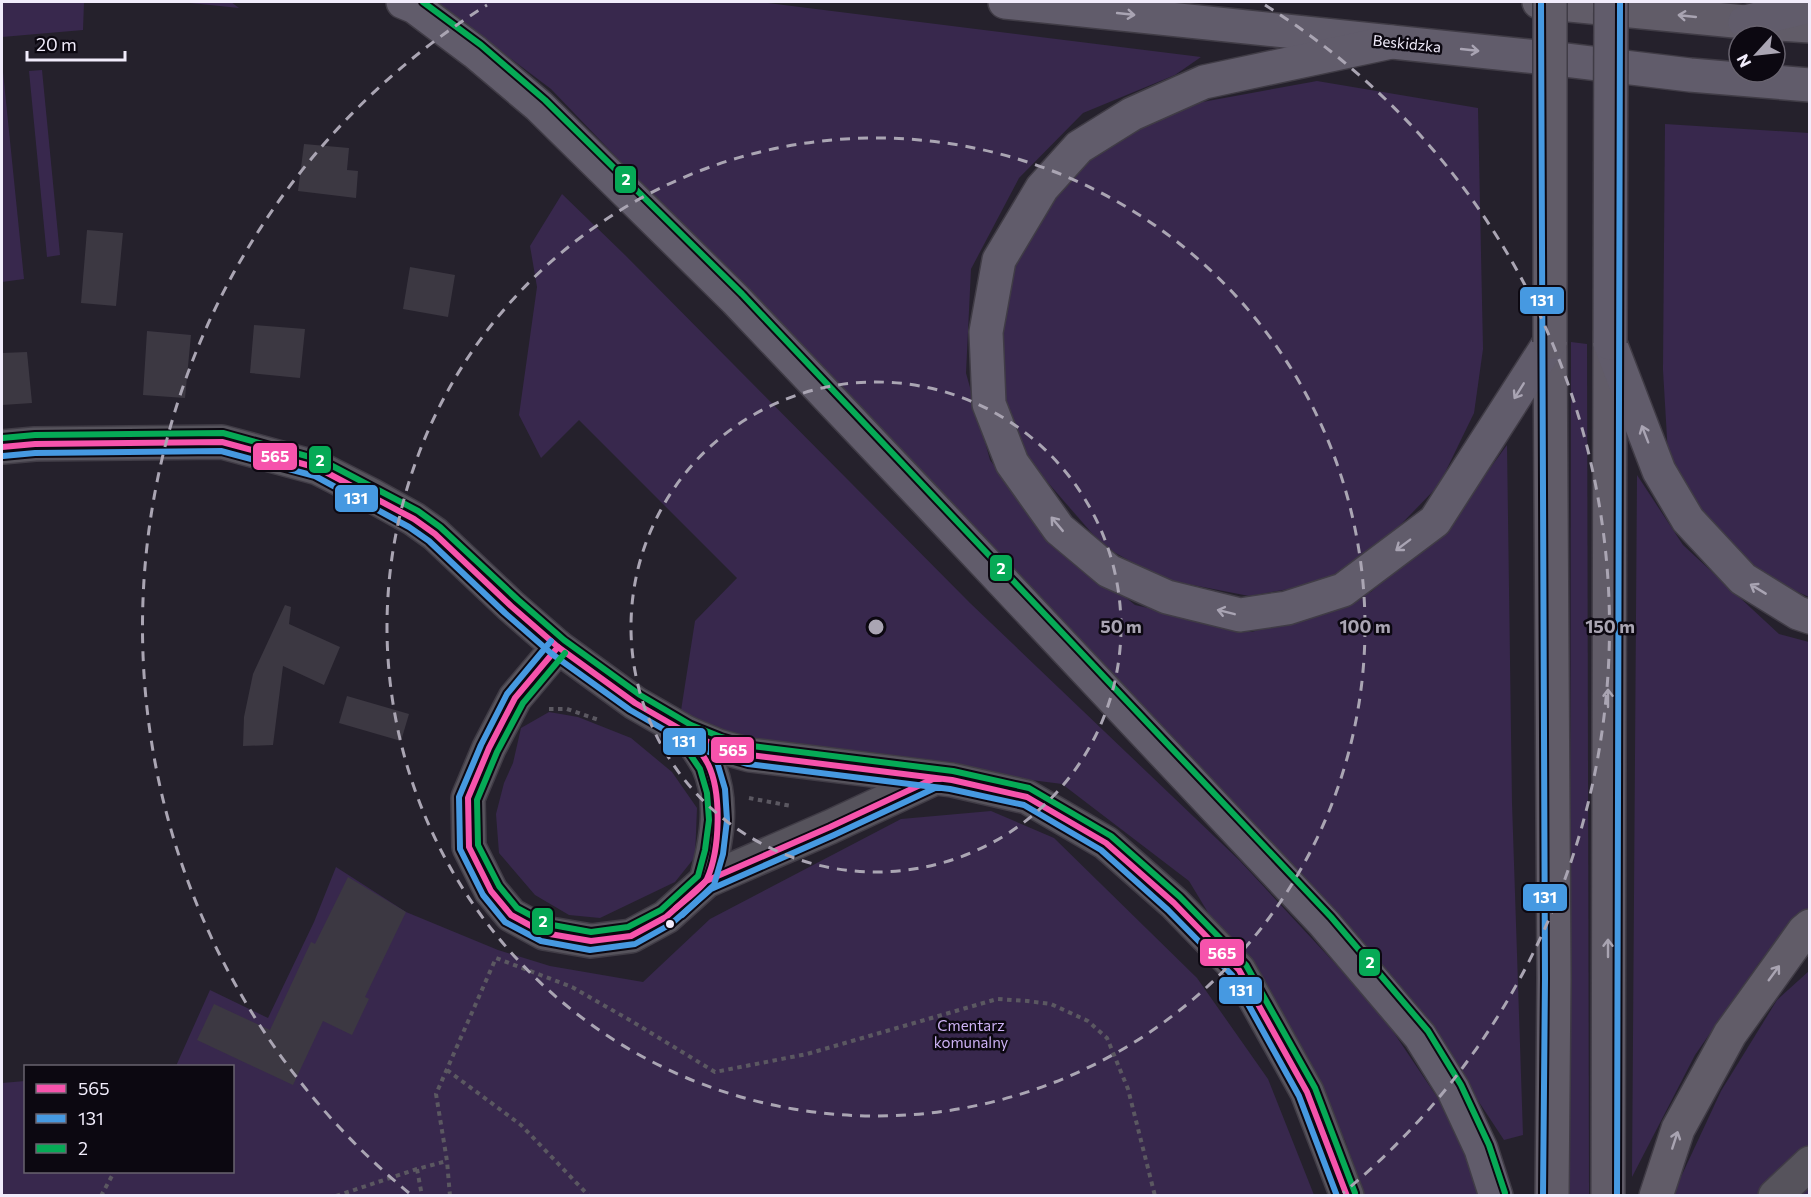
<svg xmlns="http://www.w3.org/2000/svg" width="1811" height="1197" viewBox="0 0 1811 1197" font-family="Commissioner,sans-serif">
  <rect width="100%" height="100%" fill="#25212c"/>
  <!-- green -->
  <g fill="#38284d">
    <path d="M2 2H84L83 30 2 37Z"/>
    <path d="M181 2H231L239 8Z"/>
    <path d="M436 2H759L1201 57 1175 75 1083 113 1019 178 971 269 966 373 990 460 1042 530 1135 605 1252 632 1371 592 1458 512 1507 445 1512 803 1523 1135 1504 1140 1411 999 1096 657 551 89Z"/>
    <path d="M2 62 24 279 2 282Z"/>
    <path d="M42 70 60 255 47 257 29 71Z"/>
    <path d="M1317 81 1478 108 1483 349 1474 413 1439 485 1382 544 1324 583 1249 596 1162 579 1103 546 1030 462 1000 395 1003 297 1028 235 1068 173 1098 148 1186 105Z"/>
    <path d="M1665 124 1809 133V597L1759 575 1705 524 1668 455 1663 370Z"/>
    <path d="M562 194 625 255 970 603 1239 860 1380 1012 1443 1106 1470 1164 1480 1195H1364L1345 1140 1189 881 1062 784 749 743 680 717 695 621 737 578 579 420 541 458 519 415 537 287 530 246Z"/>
    <path d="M1571 342 1587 344 1589 1195 1570 1196Z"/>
    <path d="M1637 475 1683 545 1779 634 1809 642 1810 910 1761 960 1695 1055 1632 1177Z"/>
    <path d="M549 712 578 717 631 738 672 772 697 808 695 857 675 882 600 918 569 915 535 895 499 853 496 814 504 783 513 763 521 728Z"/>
    <path d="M991 811 1054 838 1197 978 1268 1079 1314 1195 2 1196V1083L25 1081 26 1172H232V1066H176L210 990 268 1018 314 922 336 867 406 912 498 950 550 966 643 982 710 919 901 819Z"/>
    <path d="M1809 971V1195L1672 1196 1721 1091 1777 1000Z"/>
  </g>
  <!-- building -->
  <g fill="#3c3842">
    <path d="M304 144 349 148 347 170 358 171 356 198 298 191Z"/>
    <path d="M87 230 123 233 116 306 81 303Z"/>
    <path d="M410 267 455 275 448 317 403 309Z"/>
    <path d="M254 325 305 329 300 378 250 373Z"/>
    <path d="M147 331 191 335 185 398 143 395Z"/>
    <path d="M27 352 32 403 2 405V353Z"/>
    <path d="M285 605 291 607 289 624 340 647 324 685 283 666 273 745 243 746 244 717 253 674Z"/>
    <path d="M347 696 409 714 401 741 339 723Z"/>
    <path d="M348 877 406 912 365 997 369 999 352 1035 323 1021 293 1085 197 1040 214 1004 270 1030 311 942 315 944Z"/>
  </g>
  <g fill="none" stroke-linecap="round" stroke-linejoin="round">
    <defs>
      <g id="street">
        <path d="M2 447 35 444 222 442 318 468 371 495 414 519 435 534 511 606 558 647 635 703 687 733 718 746 750 755 952 780 1027 797 1106 843 1174 903 1239 970 1307 1092 1347 1196"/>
        <path d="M558 647 515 698 489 748 468 798 469 847 491 891 511 915 544 933 591 941 631 936 666 917 706 881 830 827 933 779"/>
        <path d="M687 733C694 743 702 754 708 765 725 802 716 843 706 881"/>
        <path d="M1775 1196 1810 1163"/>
      </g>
      <g id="primary">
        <path d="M1539 2 1745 22 1810 26"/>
        <path d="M1550 342 1554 978 1552 1196"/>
        <path d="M1608 1196 1610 345"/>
        <path d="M1656 1196 1678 1129 1730 1034 1804 931 1810 926"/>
      </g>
      <g id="highway">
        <path d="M403 2 415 7 475 52 539 106 736 300 925 499 1324 923 1420 1036 1453 1089 1481 1149 1496 1196"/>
        <path d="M1005 2 1557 59 1690 75 1810 85"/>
        <path d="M1745 22 1810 6"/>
        <path d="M1391 42 1204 82 1132 114 1079 147 1042 188 999 260 986 332 989 404 1012 463 1059 529 1109 571 1167 597 1240 615 1287 608 1343 590 1435 521 1550 342"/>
        <path d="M1610 343 1659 471 1688 520 1743 579 1798 613 1810 617"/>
      </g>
    </defs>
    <!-- street casing -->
    <use href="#street" stroke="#403c46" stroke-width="36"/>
    <!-- primary casing -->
    <use href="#primary" stroke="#403c46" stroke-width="36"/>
    <!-- highway casing -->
    <use href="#highway" stroke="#403c46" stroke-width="36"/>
    <!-- path -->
    <g stroke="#5b5861" stroke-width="4" stroke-dasharray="4.5 4.5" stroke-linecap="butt">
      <path d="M549 709H567L599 720"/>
      <path d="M749 798 791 806"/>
      <path d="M447 1070 521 1125 589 1196"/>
      <path d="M417 1169 422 1196"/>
      <path d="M101 1196 114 1172"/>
      <path d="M336 1196 417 1169 447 1161"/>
      <path d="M450 1196 447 1161 436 1094 496 958 572 987 633 1022 715 1072 807 1054 997 999 1027 1001 1051 1004 1088 1021 1107 1038 1128 1089 1155 1196"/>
    </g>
    <!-- street -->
    <use href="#street" stroke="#56535c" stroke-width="33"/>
    <!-- primary -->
    <use href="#primary" stroke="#615c68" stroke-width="33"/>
    <!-- highway -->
    <use href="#highway" stroke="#615c6b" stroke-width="33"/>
    <defs>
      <path id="primary-bridge" d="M1550 2V342"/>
      <path id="highway-bridge" d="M1610 343 1611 2"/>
    </defs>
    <!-- primary-bridge casing -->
    <use href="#primary-bridge" stroke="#403c46" stroke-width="36" stroke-linecap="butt"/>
    <!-- highway-bridge casing -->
    <use href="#highway-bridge" stroke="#403c46" stroke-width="36" stroke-linecap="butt"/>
    <!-- primary-bridge -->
    <use href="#primary-bridge" stroke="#615c68" stroke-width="33"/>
    <!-- highway-bridge -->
    <use href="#highway-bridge" stroke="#615c6b" stroke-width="33"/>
    <defs>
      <g id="bus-1">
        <path d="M2 447 35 444 222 442 318 468 414 519 435 534 511 606 558 647 635 703 687 733 718 746 750 755 952 780 1027 797 1106 843 1174 903 1239 970 1307 1092 1347 1196"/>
        <path d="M558 647 515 698 489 748 468 798 469 847 491 891 511 915 544 933 591 941 631 936 666 917 706 881 830 827 933 779H940"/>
        <path d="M676 908C684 901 702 888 707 879 720 850 722 793 708 764 702 753 694 743 687 733"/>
      </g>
      <g id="bus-2">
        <path d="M1541 2 1545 978 1543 1196"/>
        <path d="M3 456 35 453 221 451 315 476 409 527 429 541 505 613 552 654 630 710 684 741 716 755 748 764 950 789 1024 805 1101 850 1168 910 1232 975 1299 1096 1337 1196"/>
        <path d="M551 641 507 694 481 745 459 797 460 849 483 895 505 922 541 941 590 950 635 944 671 924 711 889 834 835 935 788H940"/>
        <path d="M682 915 714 885 723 854 727 820 725 789 717 762 695 728"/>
        <path d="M1617 1196 1620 2"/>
      </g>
      <g id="bus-3">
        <path d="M423 2 481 45 545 100 742 294 1331 917 1428 1031 1461 1085 1489 1145 1505 1193"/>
        <path d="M2 438 35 435 223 433 321 460 418 511 440 527 517 599 564 640 640 695 691 725 721 737 752 746 953 771 1029 788 1111 836 1180 897 1246 965 1315 1088 1355 1193"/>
        <path d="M565 653 523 703 497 752 477 800 478 845 499 886 517 908 547 924 591 932 628 927 661 910 698 876 705 850 709 820 707 793 700 769 679 738"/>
      </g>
    </defs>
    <!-- bus-1 casing -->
    <use href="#bus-1" stroke="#0c0811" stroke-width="10"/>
    <!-- bus-2 casing -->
    <use href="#bus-2" stroke="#0c0811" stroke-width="10"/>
    <!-- bus-3 casing -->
    <use href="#bus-3" stroke="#0c0811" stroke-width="10"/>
    <!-- bus-1 -->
    <use href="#bus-1" stroke="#f653ac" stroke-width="6"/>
    <!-- bus-2 -->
    <use href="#bus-2" stroke="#4699e1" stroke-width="6"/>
    <!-- bus-3 -->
    <use href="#bus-3" stroke="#06aa56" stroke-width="6"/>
  </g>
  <!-- one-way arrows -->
  <defs><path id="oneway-shaft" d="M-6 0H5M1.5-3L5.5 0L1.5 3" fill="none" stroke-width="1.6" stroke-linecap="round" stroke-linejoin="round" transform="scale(1.5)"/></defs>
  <g stroke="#a9a4b3">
    <use href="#oneway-shaft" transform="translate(1126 14) rotate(6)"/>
    <use href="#oneway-shaft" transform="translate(1470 50) rotate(6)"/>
    <use href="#oneway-shaft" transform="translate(1519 391) rotate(122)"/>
    <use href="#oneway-shaft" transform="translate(1645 434) rotate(-111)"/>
    <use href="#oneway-shaft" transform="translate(1057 524) rotate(-130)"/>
    <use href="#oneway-shaft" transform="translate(1403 545) rotate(143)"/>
    <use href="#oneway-shaft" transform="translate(1758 589) rotate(-149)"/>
    <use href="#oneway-shaft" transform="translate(1226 612) rotate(-166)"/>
  </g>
  <g stroke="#a9a4b2">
    <use href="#oneway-shaft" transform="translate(1687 16) rotate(-174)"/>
    <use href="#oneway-shaft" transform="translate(1608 698) rotate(-90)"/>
    <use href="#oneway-shaft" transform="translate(1608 948) rotate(-90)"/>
    <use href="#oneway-shaft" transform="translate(1774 973) rotate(-54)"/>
    <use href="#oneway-shaft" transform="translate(1675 1140) rotate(-72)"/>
  </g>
  <!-- distance rings -->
  <g fill="none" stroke="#aaa5b3" stroke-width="3" stroke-dasharray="10 8">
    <circle cx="876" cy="627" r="245"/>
    <circle cx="876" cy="627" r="489"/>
    <path d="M409 1193A734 734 0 0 1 487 5M1265 5A734 734 0 0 1 1343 1193"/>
  </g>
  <!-- markers -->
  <circle fill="#f1ecfb" stroke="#0c0811" stroke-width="2" cx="670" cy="924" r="5"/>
  <g text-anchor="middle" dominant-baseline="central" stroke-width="5" stroke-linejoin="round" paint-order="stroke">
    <!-- street labels -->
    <g font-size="15" fill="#f1ecfb" stroke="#0c0811">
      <text transform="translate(1407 43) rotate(6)">Beskidzka</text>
    </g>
    <!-- park labels -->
    <g font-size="15" fill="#ceb3f6" stroke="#0c0811">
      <text x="971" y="1025">Cmentarz<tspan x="971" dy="17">komunalny</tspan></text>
    </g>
  </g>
  <circle cx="876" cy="627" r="9" fill="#aaa5b3" stroke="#0c0811" stroke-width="3"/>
  <g font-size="18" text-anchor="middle" font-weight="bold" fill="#aaa5b3" stroke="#0c0811" stroke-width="5" stroke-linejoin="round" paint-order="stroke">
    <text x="1121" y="633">50 m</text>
    <text x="1365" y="633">100 m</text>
    <text x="1610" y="633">150 m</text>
  </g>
  <g stroke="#0c0811" stroke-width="2">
    <rect x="614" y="165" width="23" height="29" rx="6" fill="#06aa56"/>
    <rect x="1519" y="286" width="46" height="29" rx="6" fill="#4699e1"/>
    <rect x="252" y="442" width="46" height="29" rx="6" fill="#f653ac"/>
    <rect x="308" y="445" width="24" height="29" rx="6" fill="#06aa56"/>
    <rect x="334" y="484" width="45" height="29" rx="6" fill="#4699e1"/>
    <rect x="989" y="554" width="24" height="28" rx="6" fill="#06aa56"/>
    <rect x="662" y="727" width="45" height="29" rx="6" fill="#4699e1"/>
    <rect x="710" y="736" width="45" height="28" rx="6" fill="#f653ac"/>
    <rect x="1522" y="883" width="46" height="29" rx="6" fill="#4699e1"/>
    <rect x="531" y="907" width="23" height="29" rx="6" fill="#06aa56"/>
    <rect x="1199" y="938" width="46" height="29" rx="6" fill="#f653ac"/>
    <rect x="1358" y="948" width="23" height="29" rx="6" fill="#06aa56"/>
    <rect x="1218" y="976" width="45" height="29" rx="6" fill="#4699e1"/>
  </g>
  <g font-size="16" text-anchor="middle" font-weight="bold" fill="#fff">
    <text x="626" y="185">2</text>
    <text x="1542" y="306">131</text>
    <text x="275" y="462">565</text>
    <text x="320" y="466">2</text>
    <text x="356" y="504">131</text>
    <text x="1001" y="574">2</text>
    <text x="684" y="747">131</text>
    <text x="733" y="756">565</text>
    <text x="1545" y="903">131</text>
    <text x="543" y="927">2</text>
    <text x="1222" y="959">565</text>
    <text x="1370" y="968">2</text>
    <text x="1241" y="996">131</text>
  </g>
  <!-- border -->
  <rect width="1811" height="1197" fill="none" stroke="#f1ecfb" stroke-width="6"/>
  <!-- legend -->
  <rect x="24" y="1065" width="210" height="108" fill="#0c0811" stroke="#68636f" stroke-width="1.5"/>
  <rect x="36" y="1084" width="30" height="9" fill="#f653ac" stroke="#68636f" stroke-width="1.5"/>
  <text x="78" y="1095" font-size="18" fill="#f1ecfb">565</text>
  <rect x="36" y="1114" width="30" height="9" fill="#4699e1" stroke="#68636f" stroke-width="1.5"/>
  <text x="78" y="1125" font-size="18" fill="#f1ecfb">131</text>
  <rect x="36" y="1144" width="30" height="9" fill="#06aa56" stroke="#68636f" stroke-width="1.5"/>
  <text x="78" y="1155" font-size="18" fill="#f1ecfb">2</text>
  <!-- north arrow -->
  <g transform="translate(1757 54) rotate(243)"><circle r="28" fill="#0c0811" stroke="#68636f" stroke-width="1.5"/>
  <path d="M0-4.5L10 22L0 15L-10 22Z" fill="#aaa5b3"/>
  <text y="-9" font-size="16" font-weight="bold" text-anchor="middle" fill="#f1ecfb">N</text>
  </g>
  <!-- scale -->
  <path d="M27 51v9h98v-9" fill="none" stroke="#f1ecfb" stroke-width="3"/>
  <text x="36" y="51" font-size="18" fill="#f1ecfb" stroke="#0c0811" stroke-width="4.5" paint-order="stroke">20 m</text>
</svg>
